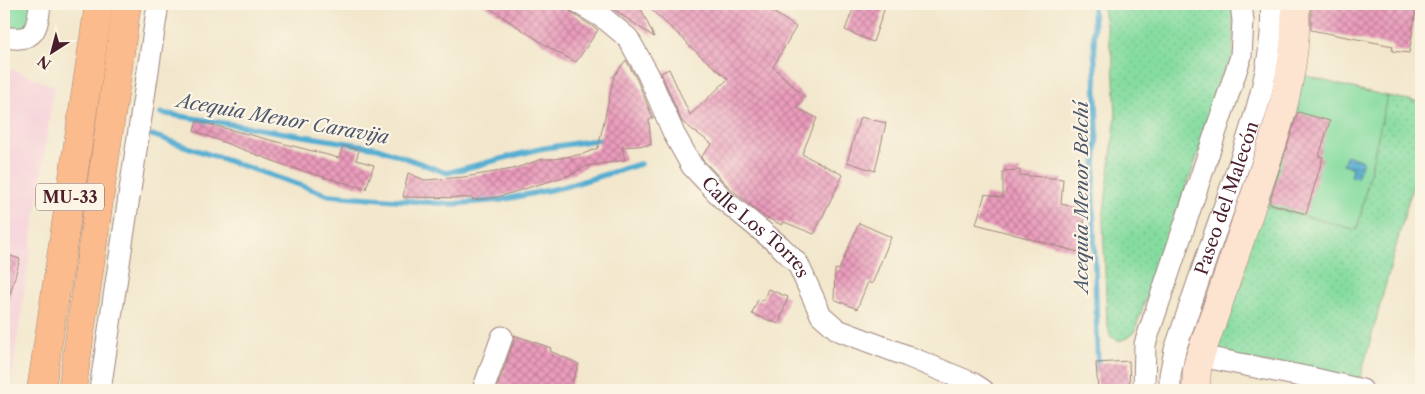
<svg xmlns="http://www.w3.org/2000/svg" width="1425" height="394" viewBox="0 0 1425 394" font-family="'Libre Caslon Text',serif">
  <defs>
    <pattern id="grass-dots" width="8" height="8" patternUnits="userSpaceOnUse" patternTransform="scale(1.25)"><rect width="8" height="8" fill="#85dca0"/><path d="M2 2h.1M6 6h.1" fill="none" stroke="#74bc8a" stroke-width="1.8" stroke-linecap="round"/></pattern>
    <pattern id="water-rules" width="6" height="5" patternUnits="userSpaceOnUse" patternTransform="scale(1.25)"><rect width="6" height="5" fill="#54add1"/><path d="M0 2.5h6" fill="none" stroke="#488caa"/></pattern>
    <pattern id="building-cross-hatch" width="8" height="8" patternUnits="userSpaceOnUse" patternTransform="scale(1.25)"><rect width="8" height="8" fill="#ea9cbc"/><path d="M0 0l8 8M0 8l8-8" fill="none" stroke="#c07f99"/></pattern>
  </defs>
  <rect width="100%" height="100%" fill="#fcf5e5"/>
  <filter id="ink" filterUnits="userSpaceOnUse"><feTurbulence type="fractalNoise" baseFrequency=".02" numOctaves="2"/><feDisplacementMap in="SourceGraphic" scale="10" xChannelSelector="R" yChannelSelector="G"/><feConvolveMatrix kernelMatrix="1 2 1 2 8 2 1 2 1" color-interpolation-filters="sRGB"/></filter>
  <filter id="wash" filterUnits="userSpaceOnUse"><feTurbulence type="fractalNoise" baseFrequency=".0096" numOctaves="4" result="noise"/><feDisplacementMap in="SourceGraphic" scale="20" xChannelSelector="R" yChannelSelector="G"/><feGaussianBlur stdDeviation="1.12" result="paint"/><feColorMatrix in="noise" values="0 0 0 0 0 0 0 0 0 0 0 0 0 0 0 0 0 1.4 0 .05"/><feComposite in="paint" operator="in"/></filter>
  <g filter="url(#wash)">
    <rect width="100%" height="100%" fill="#f2e7cc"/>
    <!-- built -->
    <path fill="#f5cfd9" d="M4 66 54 86 10 390H4Z"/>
    <!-- grass -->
    <g fill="url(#grass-dots)" stroke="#687e66">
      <path d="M1102 4H1233V57L1134 332 1127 338 1119 341 1110 336 1107 322 1103 220 1116 115 1113 62Z"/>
      <path d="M1387 96 1421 102V154L1360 379 1227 356 1219 348 1218 336 1259 204 1357 230Z"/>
    </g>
    <!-- garden -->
    <g fill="#85dca0" stroke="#687e66">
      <path d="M4 4H40L37 27 4 37Z"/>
      <path d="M1296 73 1344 86 1387 96 1357 230 1259 204Z"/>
    </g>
    <!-- water -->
    <path fill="url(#water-rules)" stroke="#4f667e" d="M1347 155 1363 161 1357 178 1351 176 1353 168 1343 164Z"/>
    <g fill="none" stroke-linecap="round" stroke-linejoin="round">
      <!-- stream -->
      <g stroke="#54add1" stroke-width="5.5">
        <path d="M1093 4 1097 132 1093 202 1098 371"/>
        <path d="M161 113 378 148 447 173 539 149 602 139"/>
        <path d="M152 135 329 195 452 204 501 200 564 187 640 164"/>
      </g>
    </g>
    <g id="blocks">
      <!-- building -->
      <g fill="url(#building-cross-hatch)">
        <path d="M483 4H568L569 10 573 14 598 30 576 62 553 50Z"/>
        <path d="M604 4H639L654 37 613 9Z"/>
        <path d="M645 4H761L796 27 773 67 805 97 797 108 817 118 802 154 843 175 814 234 784 222 782 225 765 217 730 188 702 159 701 157 712 144 682 122 661 73 669 69 690 115 728 79 687 44 688 43Z"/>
        <path d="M855 4H886L873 42 845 30Z"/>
        <path d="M1311 4H1417L1409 53 1392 51 1393 46 1311 30Z"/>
        <path d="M626 60 637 80 653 118 649 120 651 145 622 147 625 160 587 166 575 172 576 173 498 197 473 200V198L403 197 408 173 425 180 464 177 513 169 542 159H554L583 154 598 148 614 76Z"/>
        <path d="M1298 112 1330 121 1319 156 1323 157 1306 214 1269 203Z"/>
        <path d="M860 117 886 123 875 171 847 162Z"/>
        <path d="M197 121 339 158 343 146 359 150 356 160 374 165 366 189 289 167 194 131Z"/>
        <path d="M1020 170V175L1063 179 1061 204 1085 209 1084 225H1082V253L976 224 985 194 1003 198V171Z"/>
        <path d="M859 223 891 237 872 284 868 282 857 309 834 299 835 269 839 270Z"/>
        <path d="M4 254 20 259 8 301 4 300Z"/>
        <path d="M768 289 788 297 779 324 752 314 758 299 763 301Z"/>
        <path d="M514 335 551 348 550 351 579 364 569 390H496L514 341Z"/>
        <path d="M1129 361 1130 390H1098L1096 363Z"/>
      </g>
    </g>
  </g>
  <g filter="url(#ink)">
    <use href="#blocks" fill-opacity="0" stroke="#9e837c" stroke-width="1"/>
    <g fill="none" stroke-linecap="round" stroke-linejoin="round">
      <defs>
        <g id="street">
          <path id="s1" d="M580 4 605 19 628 38 648 74 674 134 692 166 724 200 780 246 798 264 821 315 838 330 907 356 972 383 983 390"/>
          <path d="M4 37C35 42 37 31 40 4"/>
          <path d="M1200 356 1311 378 1362 390"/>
          <path d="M100 390 158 4"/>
          <path d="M483 390 502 337"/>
          <path d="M1144 390 1145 344 1241 56 1243 21 1241 4"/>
          <path id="s2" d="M1170 390V375L1175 350C1192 300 1209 249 1227 199 1247 140 1276 67 1271 4"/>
        </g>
        <path id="secondary" d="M1196 390 1197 368 1200 356C1218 306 1235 255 1252 204 1274 141 1299 71 1295 4"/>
        <g id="highway">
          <path d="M41 390 99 4"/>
          <path d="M72 390 127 4"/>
        </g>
      </defs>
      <!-- street casing -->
      <use href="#street" stroke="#9e837c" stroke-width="23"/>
      <!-- secondary casing -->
      <use href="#secondary" stroke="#9e837c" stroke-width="29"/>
      <!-- highway casing -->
      <use href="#highway" stroke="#9e837c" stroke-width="29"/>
      <!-- street -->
      <use href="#street" stroke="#fff" stroke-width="21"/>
      <!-- secondary -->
      <use href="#secondary" stroke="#fde4d1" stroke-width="28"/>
      <!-- highway -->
      <use href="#highway" stroke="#fbbb8c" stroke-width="28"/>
    </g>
  </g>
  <g text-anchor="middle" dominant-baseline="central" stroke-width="4.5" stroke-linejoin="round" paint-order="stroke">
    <!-- shield labels -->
    <rect fill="#fcf5e5" stroke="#7f5f63" stroke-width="1" x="36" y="183.5" width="68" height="27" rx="4"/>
    <g font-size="16" font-weight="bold" fill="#4a1f2b">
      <text x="70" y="197">MU-33</text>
    </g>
    <!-- street labels -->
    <g font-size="18" fill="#4a1f2b" stroke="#fcf5e5">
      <text stroke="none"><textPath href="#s2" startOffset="201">Paseo del Malecón</textPath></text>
      <text stroke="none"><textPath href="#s1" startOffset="291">Calle Los Torres</textPath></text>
    </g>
    <!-- water labels -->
    <g font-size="19" font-style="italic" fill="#4e586d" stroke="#fcf5e5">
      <text transform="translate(283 119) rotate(10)">Acequia Menor Caravija</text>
      <text transform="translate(1081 197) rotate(-90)">Acequia Menor Belchí</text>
    </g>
  </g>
  <!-- margin -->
  <rect width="1425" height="394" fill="none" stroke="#fcf5e5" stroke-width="20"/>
  <!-- north arrow -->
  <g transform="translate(52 52) rotate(216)" stroke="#fcf5e5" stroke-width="4" paint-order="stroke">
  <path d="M0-4L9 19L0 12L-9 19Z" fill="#4a1f2b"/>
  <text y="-8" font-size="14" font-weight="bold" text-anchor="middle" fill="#4a1f2b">N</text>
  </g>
</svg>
